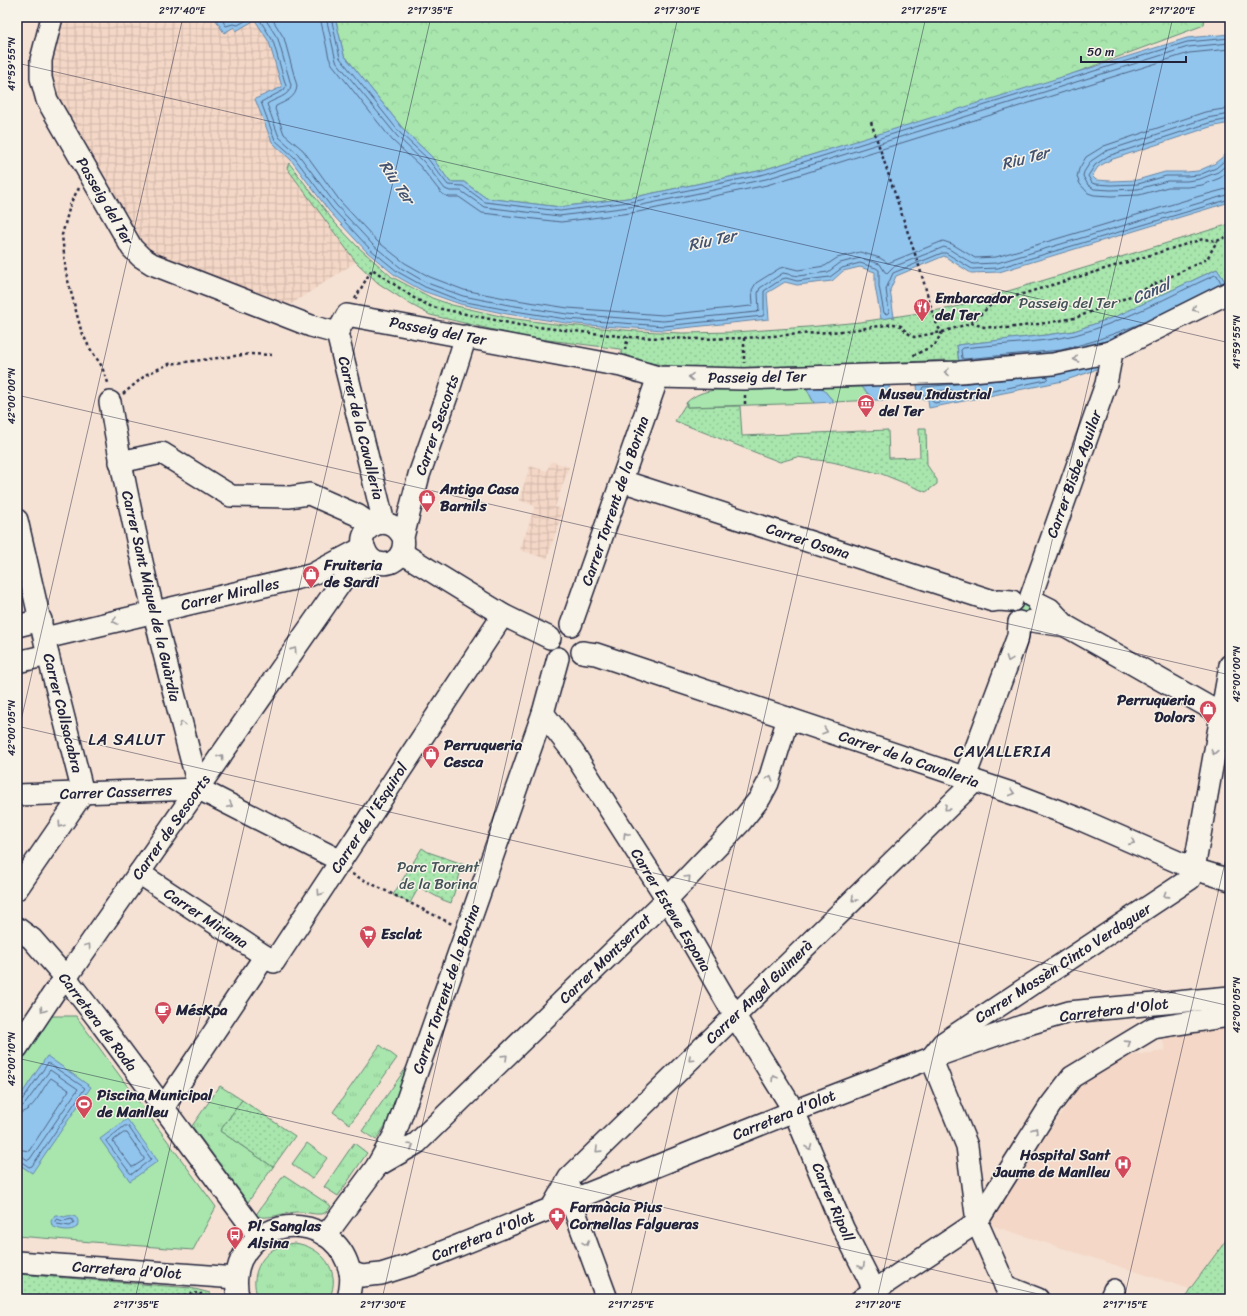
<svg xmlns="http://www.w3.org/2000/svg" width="1247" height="1316" viewBox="0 0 1247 1316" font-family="Sriracha,sans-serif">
  <defs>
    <pattern id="industrial-grid" width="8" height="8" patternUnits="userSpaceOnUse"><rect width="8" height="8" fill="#f4d7c6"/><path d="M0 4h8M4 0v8" fill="none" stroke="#d1b8ab"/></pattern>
    <pattern id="grass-tufts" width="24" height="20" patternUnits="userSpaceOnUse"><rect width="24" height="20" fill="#a8e6ad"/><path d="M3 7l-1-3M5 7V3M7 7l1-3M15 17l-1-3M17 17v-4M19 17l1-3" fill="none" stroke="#90c596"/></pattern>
    <pattern id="forest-crowns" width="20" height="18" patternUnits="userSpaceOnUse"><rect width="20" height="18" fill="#a8e6ad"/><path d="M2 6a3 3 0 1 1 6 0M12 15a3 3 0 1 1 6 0" fill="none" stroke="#90c596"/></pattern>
    <pattern id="park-dots" width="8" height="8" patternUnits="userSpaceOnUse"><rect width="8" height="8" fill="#a8e6ad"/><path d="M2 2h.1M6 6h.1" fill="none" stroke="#90c596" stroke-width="1.8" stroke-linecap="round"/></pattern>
  </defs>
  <rect width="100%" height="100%" fill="#f5e2d4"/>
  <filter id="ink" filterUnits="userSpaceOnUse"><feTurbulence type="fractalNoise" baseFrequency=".025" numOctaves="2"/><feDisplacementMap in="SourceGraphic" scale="8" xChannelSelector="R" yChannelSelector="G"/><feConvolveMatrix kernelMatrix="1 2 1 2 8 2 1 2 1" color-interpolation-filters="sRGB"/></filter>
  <g filter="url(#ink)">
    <!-- built -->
    <path fill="#f4d7c6" d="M1230 1022V1235L1190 1289 987 1224 1044 1134H1047L1074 1096 1075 1093 1081 1083 1107 1064 1133 1055 1165 1051 1162 1034Z"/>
    <!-- industrial -->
    <g fill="url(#industrial-grid)">
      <path d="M60 17H217V20L234 27 236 31 255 19 269 42 282 87 255 99 272 142 291 160 287 168 356 262 282 310 144 251 53 97 49 60Z"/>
      <path d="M551 461 569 467 555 507 563 510 547 559 520 550 535 506 519 500 530 466 547 471Z"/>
    </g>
    <!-- grass -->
    <g fill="url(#grass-tufts)" stroke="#658474">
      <path d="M380 1045 397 1058 350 1124 333 1112Z"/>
      <path d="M408 1065 392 1115 376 1140 362 1131Z"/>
      <path d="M220 1086 242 1100 220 1131 273 1167 248 1202 192 1126Z"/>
      <path d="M307 1143 327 1158 312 1179 292 1164Z"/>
      <path d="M354 1143 367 1153 338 1196 324 1187Z"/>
      <path d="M284 1175 331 1206C329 1209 326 1213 322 1214 313 1215 304 1211 296 1212 282 1213 268 1220 255 1216Z"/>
      <path d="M294 1243C321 1246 343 1271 329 1299H259C249 1281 258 1257 276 1248 281 1245 287 1244 294 1243Z"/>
    </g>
    <!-- forest -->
    <path fill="url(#forest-crowns)" stroke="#658474" d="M335 17H1205L1204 25 1056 80 763 170 635 197 560 207 486 198 464 182H450L431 156 404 130 344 55Z"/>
    <!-- park -->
    <g fill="url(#park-dots)" stroke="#658474">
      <path d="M289 163 335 223 357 246 392 277 432 298 452 305 509 318 554 324 637 331 682 333 735 332 808 327 860 322 952 308 1230 224V285L1228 286 1217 269 1117 316 1074 331 1046 335 957 345 959 364 945 360 865 364 688 369 632 360 624 357 620 349 524 337 430 315 410 304 378 283 356 262 287 168Z"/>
      <path d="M687 402V407L740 406 742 436 888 430 889 458 920 457 919 428H926L927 465 937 480V484L926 492 882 474 832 462 797 457 780 462 675 421Z"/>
      <path d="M422 848 428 852 463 864 451 903 443 900 419 887 410 903 393 895Z"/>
      <path d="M242 1100 295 1136 273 1167 220 1131Z"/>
      <path d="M1230 1235V1299H1184L1190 1289Z"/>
      <path d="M17 1274 191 1288 210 1293 213 1299H17Z"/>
    </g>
    <!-- garden -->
    <g fill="#a8e6ad" stroke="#658474">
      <path d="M806 387 814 403 687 407V402C696 394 703 392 715 390Z"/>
      <path d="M862 387 874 400 834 402 822 388Z"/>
      <path d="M1023 602 1028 603 1032 610 1030 615 1018 613C1017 607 1018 605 1023 602Z"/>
      <path d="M51 1016H76L216 1207 193 1250 17 1236V1066Z"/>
    </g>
    <!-- water -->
    <g fill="#91c5ee" stroke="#6584a6">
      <path d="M217 17H335L344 55 404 130 431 156 450 182H464L486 198 560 207 635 197 763 170 1187 38 1230 34V123L1210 127 1110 160 1098 167 1092 176 1096 180 1111 181 1137 180 1165 172H1187L1198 171 1214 164 1230 151V202L999 272 971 273 944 256 896 276 890 290 894 317 881 319 875 286V272L860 267 843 271 832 281 797 285 785 282 767 293 769 319 664 330 587 325 566 323 507 314 460 304 423 291 396 276 367 252 329 211 291 160 272 142 255 99 282 87 269 42 255 20 236 31 234 27 224 33 216 20Z"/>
      <path d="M1217 269 1228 286 1127 334 1075 351 959 364 957 345 1046 335 1074 331 1117 316Z"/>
      <path d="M1102 360 1105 365 1090 372 1063 381 929 408 928 399H918L917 384Z"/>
      <path d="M889 384 890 400H874L862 387Z"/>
      <path d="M806 387 822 388 834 402 814 403Z"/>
      <path d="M47 1056 91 1087 32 1173 17 1163V1101Z"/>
      <path d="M127 1119 158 1161 130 1181 100 1139Z"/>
      <path d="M55 1215H58L64 1217C72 1214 81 1216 77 1227 71 1232 59 1230 52 1226L51 1221Z"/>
    </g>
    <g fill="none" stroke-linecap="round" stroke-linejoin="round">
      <!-- shore -->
      <g stroke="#4e6383" stroke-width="1">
        <path d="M221 17 225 25 226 26 233 24 238 25 252 17"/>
        <path d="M258 17 273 41 286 86 284 90 261 102 275 140 294 157 332 208 370 249 398 272 425 287 461 301 508 310 566 319 664 326 763 316 764 314V291L782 279 786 278 797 281 830 277 842 268 860 263 876 268 879 270V286L884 313 887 314 889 312 886 289 893 273 942 253H946L972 269 998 268 1230 199"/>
        <path d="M264 17 278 39 291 85C290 97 275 98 267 104L279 137 298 154 336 205 373 245 401 268 427 283 463 296 509 305 567 314 663 321 757 312 759 310 758 293 760 288 783 273 798 276 828 272 840 263 860 258 880 264 885 272 887 273 893 267 944 247 949 249 973 264 997 263 1230 194"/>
        <path d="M271 17 284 38 297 86C296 98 286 101 276 106L275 109 284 134 303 150 340 201 377 241 405 263 430 277 464 290 510 299 568 308 663 315 751 306 753 304 752 290 756 283 780 268 786 267 798 270 825 266 837 258 860 252 880 258 888 263 943 241 952 244 975 258 996 257 1200 196 1230 188"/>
        <path d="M320 17 329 58 332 64 392 140 420 166 442 194 449 197H459L482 213 561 222 638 212 767 185 1189 53 1230 49"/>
        <path d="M326 17 336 61 397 136 424 162 445 189 450 191H461L484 207 559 216 637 206 766 179 1188 47 1230 43"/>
        <path d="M331 17 340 58 400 133 428 159 448 185 463 186 485 202 560 211 636 201 765 174 1187 42 1230 38"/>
        <path d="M1230 108 1205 112 1104 146 1086 157 1079 169 1077 177 1080 184 1088 193 1094 195 1111 196 1139 195 1168 187H1188L1202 185 1220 178 1230 170"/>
        <path d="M1230 114 1207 118 1106 151 1091 161 1084 172 1083 176 1088 185 1094 189 1111 190 1138 189 1167 181H1187L1200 179 1218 172 1230 162"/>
        <path d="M1230 119 1209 123 1108 156 1095 165 1088 176 1092 183 1095 184 1111 185 1138 184 1166 176H1187L1199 175 1216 168 1230 156"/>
        <path d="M1140 324 1094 341 1061 350 964 359 962 358 961 350 963 348C1000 344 1039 343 1075 335 1124 322 1169 296 1215 275H1217L1221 283"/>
        <path d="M1034 377 923 387 922 389V393L923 395 930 396 933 402 935 403 1046 380 1048 378 1046 376"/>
        <path d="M952 390 954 392 952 394 938 397 935 394 937 391Z"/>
        <path d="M17 1102 22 1100 48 1063 85 1088 32 1166 29 1167 20 1161 17 1160"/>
        <path d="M17 1107H21L25 1104 50 1070 78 1089 30 1159 28 1160 21 1156 17 1155"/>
        <path d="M17 1113C34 1113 41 1089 51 1078L69 1090 29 1151 17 1149"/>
        <path d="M125 1126H128L151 1159 132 1174 130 1173 106 1141Z"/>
        <path d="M124 1133H127L144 1158V1160L133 1167 131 1166 113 1142 114 1140Z"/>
        <path d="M57 1219 63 1221 72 1219 74 1223 70 1226 57 1224 55 1222Z"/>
      </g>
      <defs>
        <g id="minor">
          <path d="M52 17 41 60V78L47 100 132 248 141 257 152 264 311 326 337 333 347 315 621 366 658 377 744 379 960 372 1053 364 1110 352 1230 292"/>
          <path d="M337 333 384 523"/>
          <path d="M110 402C132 533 165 661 199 789"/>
          <path d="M120 462 162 453 231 496 290 497 309 494 357 515 373 526"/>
          <path d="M622 481 993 601 999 600 1012 601"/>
          <path d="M17 520 48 655 83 793 17 889"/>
          <path d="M403 537C390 512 359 525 363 545 364 548 366 551 367 554 370 559 373 562 379 563 396 567 406 552 403 537L419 475 448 393 466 336"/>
          <path d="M402 553 503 615 550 638"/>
          <path d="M1031 596 1106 384 1111 358 1110 352"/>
          <path d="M1038 603 1050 609 1066 626 1221 714 1230 717"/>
          <path d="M1032 621 1066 626"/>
          <path d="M571 625 658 377"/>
          <path d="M17 626 41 620"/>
          <path d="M45 638 311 575 364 547"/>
          <path d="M582 652 596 654 1017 795 1077 818 1194 869 1230 880"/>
          <path d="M17 662 48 655"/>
          <path d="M543 713 573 752 667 899 735 1016 794 1111 843 1228 879 1299"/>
          <path d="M965 777 1018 636 1019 622"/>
          <path d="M17 795 199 789 341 861"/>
          <path d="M139 873 274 962 503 615"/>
          <path d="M17 928 32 939 66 978 97 1018 259 1237"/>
          <path d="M17 1048 55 991 66 978 347 574 376 563"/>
          <path d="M163 1108 265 956"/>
          <path d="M377 1166 417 1143 667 899 740 823 760 798 768 783 788 718"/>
          <path d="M570 1187 571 1201 607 1299"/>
          <path d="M551 1209 569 1178 975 781"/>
          <path d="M324 1235 332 1227 377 1166 395 1134 543 713 558 658"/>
          <path d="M17 1262 236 1278"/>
          <path d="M350 1272 362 1276 381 1274 410 1265 794 1111 931 1058 1022 1026 1069 1012 1230 997"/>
          <path d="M1005 1286 1038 1299"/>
          <path d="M239 1299C235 1287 236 1271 241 1260 265 1210 338 1217 350 1272 352 1281 350 1290 348 1299"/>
          <path d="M862 1299 977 1222 1050 1106 1072 1077 1153 1028 1230 1016"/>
          <path d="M1011 1299 977 1222 967 1146 931 1058 943 1043 1190 879 1194 869 1230 665"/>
          <path d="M1110 1299 1114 1290"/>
        </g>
      </defs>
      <!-- minor casing -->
      <use href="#minor" stroke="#22223b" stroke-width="24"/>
      <!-- path -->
      <g stroke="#22223b" stroke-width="2.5" stroke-dasharray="3 3" stroke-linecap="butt">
        <path d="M17 19 21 17"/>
        <path d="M871 122 920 269 935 321 938 327 942 332 935 345 912 356"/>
        <path d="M79 188 71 202 62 235 66 273 81 330 89 347 101 365 109 385"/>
        <path d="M355 299 372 269 414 298 432 307 519 325 628 337 697 339 744 338 844 331 894 324 901 326 906 332 914 337 942 332 971 323 993 303 1203 239 1217 241 1230 235"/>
        <path d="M971 323 984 327 1007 328 1046 323 1075 318 1126 298 1207 259 1217 241"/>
        <path d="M744 338V363"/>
        <path d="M625 350 628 337"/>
        <path d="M123 394 147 374 169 364 251 354 274 355"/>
        <path d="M745 395V405"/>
        <path d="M352 874 452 924"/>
        <path d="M106 1299 138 1295 167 1298 197 1293"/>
        <path d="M195 1299 202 1293"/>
      </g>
      <!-- minor -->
      <use href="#minor" stroke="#f7f3e8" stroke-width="21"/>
    </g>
    <!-- one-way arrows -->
    <defs><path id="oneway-chevron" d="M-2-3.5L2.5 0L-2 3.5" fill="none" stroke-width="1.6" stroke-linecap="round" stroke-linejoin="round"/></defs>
    <g stroke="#97959a">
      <use href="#oneway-chevron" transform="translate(1195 309) rotate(154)"/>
      <use href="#oneway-chevron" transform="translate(1076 359) rotate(168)"/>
      <use href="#oneway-chevron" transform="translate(947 372) rotate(179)"/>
      <use href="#oneway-chevron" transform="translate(691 377) rotate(-179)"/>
      <use href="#oneway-chevron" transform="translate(115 621) rotate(166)"/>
      <use href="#oneway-chevron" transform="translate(294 650) rotate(-55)"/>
      <use href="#oneway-chevron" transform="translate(1009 659) rotate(110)"/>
      <use href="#oneway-chevron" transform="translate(182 724) rotate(-104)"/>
      <use href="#oneway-chevron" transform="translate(825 731) rotate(19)"/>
      <use href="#oneway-chevron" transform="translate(1214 752) rotate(100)"/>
      <use href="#oneway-chevron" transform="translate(221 757) rotate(-55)"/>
      <use href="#oneway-chevron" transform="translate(770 778) rotate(-72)"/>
      <use href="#oneway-chevron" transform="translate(1012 793) rotate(18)"/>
      <use href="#oneway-chevron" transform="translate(230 805) rotate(27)"/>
      <use href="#oneway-chevron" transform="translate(947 808) rotate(136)"/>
      <use href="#oneway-chevron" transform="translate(61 825) rotate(124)"/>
      <use href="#oneway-chevron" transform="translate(626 835) rotate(-122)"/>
      <use href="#oneway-chevron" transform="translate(1132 842) rotate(24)"/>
      <use href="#oneway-chevron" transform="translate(688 878) rotate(-46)"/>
      <use href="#oneway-chevron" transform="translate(320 893) rotate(124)"/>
      <use href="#oneway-chevron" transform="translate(1166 895) rotate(147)"/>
      <use href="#oneway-chevron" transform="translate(854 899) rotate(136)"/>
      <use href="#oneway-chevron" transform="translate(88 946) rotate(-55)"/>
      <use href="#oneway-chevron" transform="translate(43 1010) rotate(124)"/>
      <use href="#oneway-chevron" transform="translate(1128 1043) rotate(-32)"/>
      <use href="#oneway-chevron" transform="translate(505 1057) rotate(-44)"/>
      <use href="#oneway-chevron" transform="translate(691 1059) rotate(136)"/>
      <use href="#oneway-chevron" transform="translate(774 1078) rotate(-122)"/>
      <use href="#oneway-chevron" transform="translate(1035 1130) rotate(-58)"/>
      <use href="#oneway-chevron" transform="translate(411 1146) rotate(-30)"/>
      <use href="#oneway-chevron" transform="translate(809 1147) rotate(68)"/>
      <use href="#oneway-chevron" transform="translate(598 1150) rotate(136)"/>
      <use href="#oneway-chevron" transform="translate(586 1243) rotate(70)"/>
      <use href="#oneway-chevron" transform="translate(862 1266) rotate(63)"/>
    </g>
  </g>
  <!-- ticks -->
  <path fill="none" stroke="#22223b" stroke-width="1" stroke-opacity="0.45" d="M17 63 1230 343M17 395 1230 675M17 726 1230 1006M17 738 183 17M17 1058 1060 1299M135 1299 431 17M382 1299 678 17M630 1299 926 17M877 1299 1173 17M1124 1299 1230 841"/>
  <!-- icons -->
  <defs>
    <symbol id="restaurant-pin" viewBox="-11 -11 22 30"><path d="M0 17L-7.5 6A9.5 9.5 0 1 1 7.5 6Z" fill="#d1495b" stroke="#f7f3e8"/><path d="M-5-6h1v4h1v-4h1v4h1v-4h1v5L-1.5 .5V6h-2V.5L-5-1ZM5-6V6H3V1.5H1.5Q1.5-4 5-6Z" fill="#fff"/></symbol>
    <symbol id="museum-pin" viewBox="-11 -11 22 30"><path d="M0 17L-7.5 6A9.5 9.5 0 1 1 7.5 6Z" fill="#d1495b" stroke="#f7f3e8"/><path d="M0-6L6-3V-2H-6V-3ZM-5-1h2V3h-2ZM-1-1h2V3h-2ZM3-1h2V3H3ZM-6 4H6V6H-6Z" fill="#fff"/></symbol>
    <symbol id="shop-pin" viewBox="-11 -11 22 30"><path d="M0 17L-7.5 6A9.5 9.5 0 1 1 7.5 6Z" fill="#d1495b" stroke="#f7f3e8"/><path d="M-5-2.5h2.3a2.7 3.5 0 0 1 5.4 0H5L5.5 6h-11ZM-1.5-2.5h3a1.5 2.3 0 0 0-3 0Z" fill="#fff"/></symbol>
    <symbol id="supermarket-pin" viewBox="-11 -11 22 30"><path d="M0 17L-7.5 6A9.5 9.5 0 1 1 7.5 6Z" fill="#d1495b" stroke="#f7f3e8"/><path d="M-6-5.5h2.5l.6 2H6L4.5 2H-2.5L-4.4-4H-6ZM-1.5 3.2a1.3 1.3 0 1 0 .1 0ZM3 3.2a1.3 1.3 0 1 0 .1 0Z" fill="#fff"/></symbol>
    <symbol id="cafe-pin" viewBox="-11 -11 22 30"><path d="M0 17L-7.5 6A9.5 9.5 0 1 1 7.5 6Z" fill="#d1495b" stroke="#f7f3e8"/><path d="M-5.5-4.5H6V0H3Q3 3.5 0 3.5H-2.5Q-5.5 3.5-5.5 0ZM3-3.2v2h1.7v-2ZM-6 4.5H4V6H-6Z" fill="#fff"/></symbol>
    <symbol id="stadium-pin" viewBox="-11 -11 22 30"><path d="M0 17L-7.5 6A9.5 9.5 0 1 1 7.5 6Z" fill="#d1495b" stroke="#f7f3e8"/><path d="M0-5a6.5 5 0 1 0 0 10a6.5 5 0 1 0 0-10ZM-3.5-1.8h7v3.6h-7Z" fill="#fff"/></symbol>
    <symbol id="hospital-pin" viewBox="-11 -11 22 30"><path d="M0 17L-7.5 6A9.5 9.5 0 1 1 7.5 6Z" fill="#d1495b" stroke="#f7f3e8"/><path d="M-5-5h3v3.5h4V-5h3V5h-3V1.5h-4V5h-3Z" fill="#fff"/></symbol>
    <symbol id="pharmacy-pin" viewBox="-11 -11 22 30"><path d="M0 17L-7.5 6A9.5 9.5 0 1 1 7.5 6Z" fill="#d1495b" stroke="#f7f3e8"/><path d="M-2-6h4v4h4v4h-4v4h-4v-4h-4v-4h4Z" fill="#fff"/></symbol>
    <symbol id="bus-pin" viewBox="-11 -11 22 30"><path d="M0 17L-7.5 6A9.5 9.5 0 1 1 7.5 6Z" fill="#d1495b" stroke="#f7f3e8"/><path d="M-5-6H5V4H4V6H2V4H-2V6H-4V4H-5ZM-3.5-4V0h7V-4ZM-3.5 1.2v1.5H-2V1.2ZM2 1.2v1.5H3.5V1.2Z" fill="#fff"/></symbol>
  </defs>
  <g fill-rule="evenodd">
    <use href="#restaurant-pin" x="912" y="297" width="20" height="27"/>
    <use href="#museum-pin" x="856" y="393" width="20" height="27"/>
    <use href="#shop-pin" x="417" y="488" width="20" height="27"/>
    <use href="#shop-pin" x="301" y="564" width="20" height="27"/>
    <use href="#shop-pin" x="1198" y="699" width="20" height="27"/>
    <use href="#shop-pin" x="421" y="744" width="20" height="27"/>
    <use href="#supermarket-pin" x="358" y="924" width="20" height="27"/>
    <use href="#cafe-pin" x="153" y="1000" width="20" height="27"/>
    <use href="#stadium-pin" x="74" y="1094" width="20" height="27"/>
    <use href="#hospital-pin" x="1113" y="1154" width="20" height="27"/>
    <use href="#pharmacy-pin" x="547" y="1206" width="20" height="27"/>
    <use href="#bus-pin" x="225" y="1225" width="20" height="27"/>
  </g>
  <g text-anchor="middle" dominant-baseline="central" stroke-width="3" stroke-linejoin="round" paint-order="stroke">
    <!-- street labels -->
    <g font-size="15" fill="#22223b" stroke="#f7f3e8">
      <text transform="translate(105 201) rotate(60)">Passeig del Ter</text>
      <text transform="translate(438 331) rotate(11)">Passeig del Ter</text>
      <text transform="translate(757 377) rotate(-1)">Passeig del Ter</text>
      <text transform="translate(437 425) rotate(-71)">Carrer Sescorts</text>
      <text transform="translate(361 428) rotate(76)">Carrer de la Cavalleria</text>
      <text transform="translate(1074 474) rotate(-70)">Carrer Bisbe Aguilar</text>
      <text transform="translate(615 501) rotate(-71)">Carrer Torrent de la Borina</text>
      <text transform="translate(808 541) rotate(18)">Carrer Osona</text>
      <text transform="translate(230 594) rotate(-13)">Carrer Miralles</text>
      <text transform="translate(151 596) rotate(77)">Carrer Sant Miquel de la Guàrdia</text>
      <text transform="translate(63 713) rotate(76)">Carrer Collsacabra</text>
      <text transform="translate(909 759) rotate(19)">Carrer de la Cavalleria</text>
      <text transform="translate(116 792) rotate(-2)">Carrer Casserres</text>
      <text transform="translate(369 818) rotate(-57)">Carrer de l'Esquirol</text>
      <text transform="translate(171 827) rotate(-55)">Carrer de Sescorts</text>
      <text transform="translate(671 910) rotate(59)">Carrer Esteve Espona</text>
      <text transform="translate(206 918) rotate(33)">Carrer Miriana</text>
      <text transform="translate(605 959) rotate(-44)">Carrer Montserrat</text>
      <text transform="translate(1063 963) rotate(-33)">Carrer Mossèn Cinto Verdaguer</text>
      <text transform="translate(446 989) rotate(-71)">Carrer Torrent de la Borina</text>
      <text transform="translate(759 992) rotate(-44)">Carrer Angel Guimerà</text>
      <text transform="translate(1114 1010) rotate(-7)">Carretera d'Olot</text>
      <text transform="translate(98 1022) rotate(53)">Carretera de Roda</text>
      <text transform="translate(784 1115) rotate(-22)">Carretera d'Olot</text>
      <text transform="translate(833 1202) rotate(67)">Carrer Ripoll</text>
      <text transform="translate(483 1236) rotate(-22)">Carretera d'Olot</text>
      <text transform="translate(127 1270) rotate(4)">Carretera d'Olot</text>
    </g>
    <!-- poi labels -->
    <g font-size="15" font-weight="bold" fill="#22223b" stroke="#f7f3e8" text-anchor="start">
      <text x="935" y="298">Embarcador<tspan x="935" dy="17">del Ter</tspan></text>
      <text x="879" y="394">Museu Industrial<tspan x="879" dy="17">del Ter</tspan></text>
      <text x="440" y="489">Antiga Casa<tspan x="440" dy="17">Barnils</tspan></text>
      <text x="324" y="565">Fruiteria<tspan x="324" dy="17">de Sardi</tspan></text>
      <text x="1195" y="700" text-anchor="end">Perruqueria<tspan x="1195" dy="17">Dolors</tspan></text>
      <text x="444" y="745">Perruqueria<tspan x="444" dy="17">Cesca</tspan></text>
      <text x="381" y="934">Esclat</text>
      <text x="176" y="1010">MésKpa</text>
      <text x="97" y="1095">Piscina Municipal<tspan x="97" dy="17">de Manlleu</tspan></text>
      <text x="1110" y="1155" text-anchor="end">Hospital Sant<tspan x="1110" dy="17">Jaume de Manlleu</tspan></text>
      <text x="570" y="1207">Farmàcia Pius<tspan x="570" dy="17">Cornellas Falgueras</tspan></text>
      <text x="248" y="1226">Pl. Sanglas<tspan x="248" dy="17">Alsina</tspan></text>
    </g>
    <!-- park labels -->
    <g font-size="15" fill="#445358" stroke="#f7f3e8">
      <text x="1068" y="303">Passeig del Ter</text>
      <text x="438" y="867">Parc Torrent<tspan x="438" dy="17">de la Borina</tspan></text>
    </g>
    <!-- water labels -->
    <g font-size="16" font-style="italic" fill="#435371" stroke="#f7f3e8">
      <text transform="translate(1025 158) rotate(-15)">Riu Ter</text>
      <text transform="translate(397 182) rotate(56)">Riu Ter</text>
      <text transform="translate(712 240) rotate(-12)">Riu Ter</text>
      <text transform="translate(1151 291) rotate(-24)">Canal</text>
    </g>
    <!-- neighbourhood labels -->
    <g font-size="16" letter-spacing="1" fill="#22223b" stroke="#f7f3e8">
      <text x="127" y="739">LA SALUT</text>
      <text x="1003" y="751">CAVALLERIA</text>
    </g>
  </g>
  <!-- margin -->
  <rect width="1247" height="1316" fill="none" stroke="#f7f3e8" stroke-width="44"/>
  <!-- scale -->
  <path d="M1081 56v6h105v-6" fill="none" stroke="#22223b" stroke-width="2"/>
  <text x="1087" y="56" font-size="12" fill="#22223b" stroke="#f7f3e8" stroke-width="3" paint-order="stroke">50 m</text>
  <rect x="22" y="22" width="1203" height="1272" fill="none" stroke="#22223b" stroke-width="1.5"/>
  <g font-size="10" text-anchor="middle" fill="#22223b">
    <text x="182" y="14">2°17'40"E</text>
    <text x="430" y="14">2°17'35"E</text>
    <text x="677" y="14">2°17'30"E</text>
    <text x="924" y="14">2°17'25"E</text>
    <text x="1172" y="14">2°17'20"E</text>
    <text transform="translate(11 64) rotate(-90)" y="4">41°59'55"N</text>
    <text transform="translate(1236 342) rotate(-90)" y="4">41°59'55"N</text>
    <text transform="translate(11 396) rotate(-90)" y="4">42°00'00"N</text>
    <text transform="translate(1236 674) rotate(-90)" y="4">42°00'00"N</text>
    <text transform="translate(11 728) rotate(-90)" y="4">42°00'05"N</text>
    <text transform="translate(1236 1005) rotate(-90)" y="4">42°00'05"N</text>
    <text transform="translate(11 1059) rotate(-90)" y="4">42°00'10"N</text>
    <text x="136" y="1308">2°17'35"E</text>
    <text x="383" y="1308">2°17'30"E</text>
    <text x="631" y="1308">2°17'25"E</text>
    <text x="878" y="1308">2°17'20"E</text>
    <text x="1125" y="1308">2°17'15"E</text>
  </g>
</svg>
